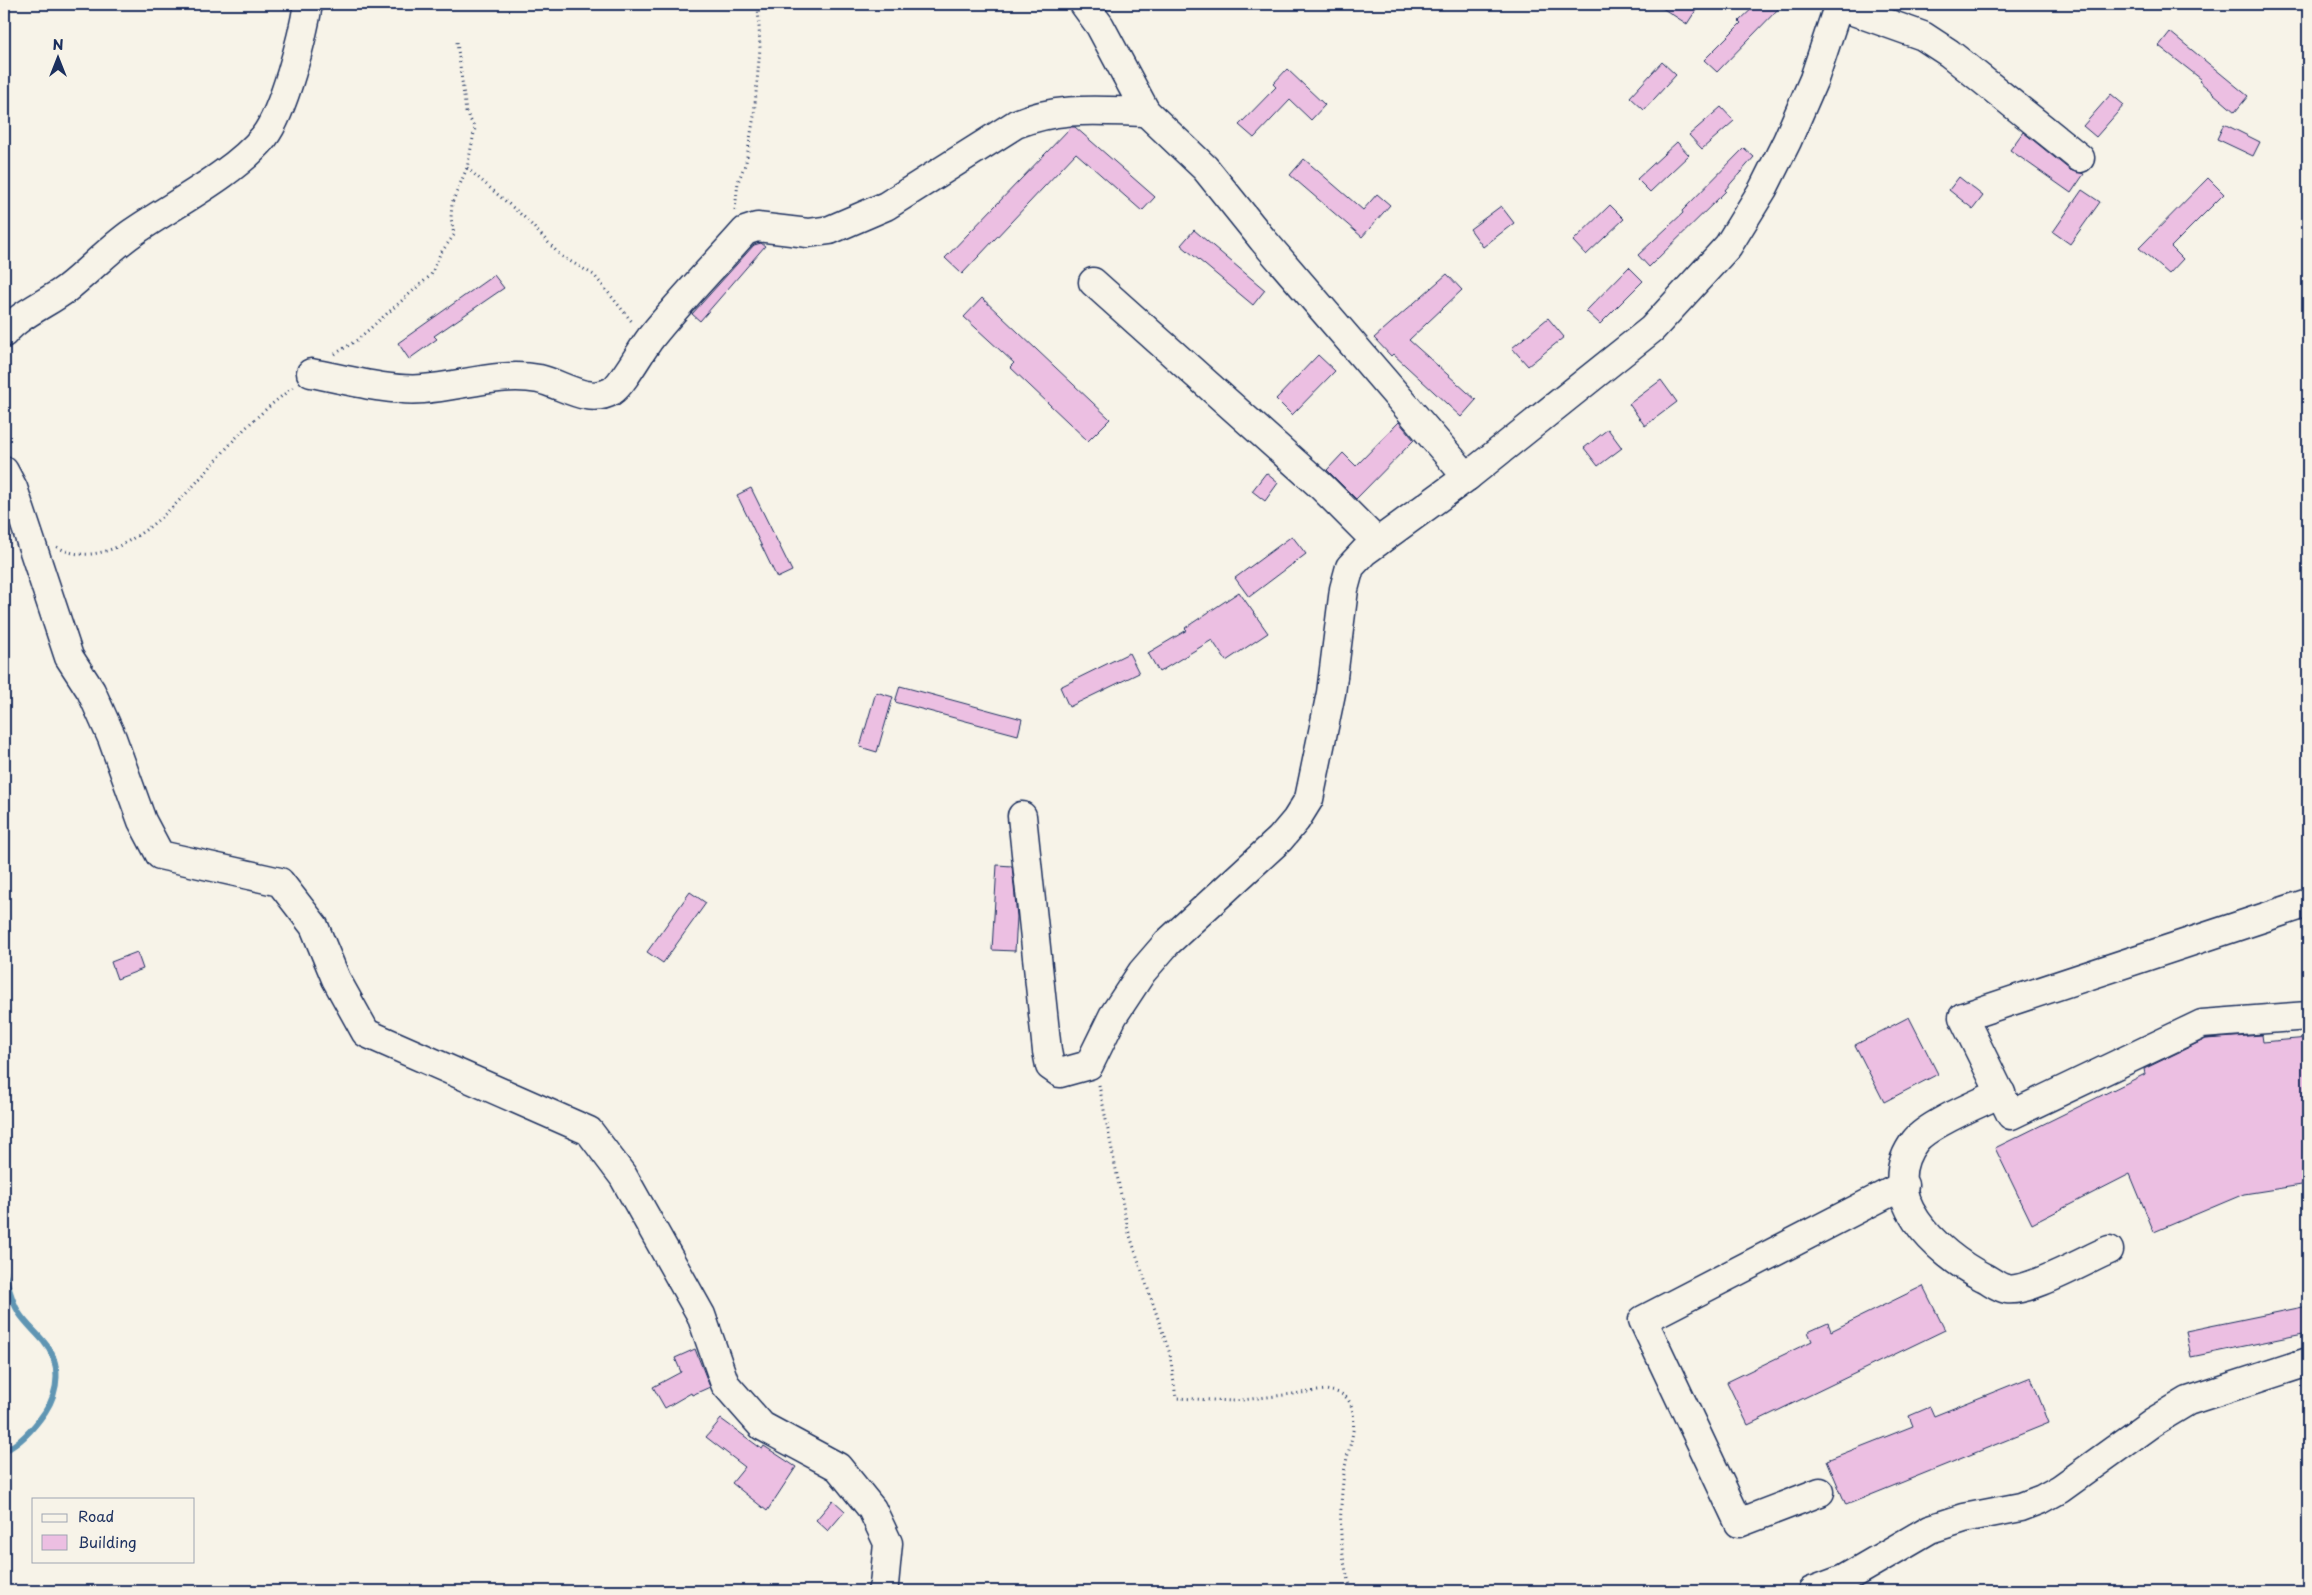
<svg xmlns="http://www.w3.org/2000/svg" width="2312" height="1595" viewBox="0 0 2312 1595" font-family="'Playpen Sans',sans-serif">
  <rect width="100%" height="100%" fill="#f7f3e8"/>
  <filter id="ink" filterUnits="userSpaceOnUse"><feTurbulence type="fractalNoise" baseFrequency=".02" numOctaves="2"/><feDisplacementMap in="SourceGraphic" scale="10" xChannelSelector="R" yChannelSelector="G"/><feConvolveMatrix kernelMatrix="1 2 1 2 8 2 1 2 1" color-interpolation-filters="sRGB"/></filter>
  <g filter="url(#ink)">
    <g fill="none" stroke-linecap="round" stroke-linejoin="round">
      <!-- stream -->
      <g stroke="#5f95b3" stroke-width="6">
        <path d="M4 1235 8 1224"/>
        <path d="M4 1270C8 1285 11 1300 19 1313 26 1324 36 1332 44 1342 62 1363 59 1391 45 1412 34 1428 21 1443 4 1451"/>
      </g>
    </g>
    <!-- building -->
    <g fill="#ecbfe2" stroke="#1b2f5e">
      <path d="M1656 4H1700L1687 24Z"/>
      <path d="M1757 4H1783L1717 72 1704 60 1741 23 1739 21Z"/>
      <path d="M2170 32 2248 96 2235 112 2199 81 2201 79 2159 46Z"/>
      <path d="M1662 62 1676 75 1644 110 1630 97Z"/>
      <path d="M1287 69 1325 105 1311 120 1290 100 1254 138 1239 125 1276 87 1273 84Z"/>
      <path d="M2111 94 2124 105 2096 137 2083 126Z"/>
      <path d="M1721 107 1734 121 1702 149 1689 135Z"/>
      <path d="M2224 124 2260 142 2253 156 2217 139Z"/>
      <path d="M1071 127H1075L1155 197 1142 211 1076 153 962 274 945 258Z"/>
      <path d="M2023 132 2070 170 2084 174 2071 193 2010 150Z"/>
      <path d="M1677 142 1689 155 1650 192 1637 179Z"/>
      <path d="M1744 148 1754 157 1725 190 1726 191 1649 267 1638 255 1683 213 1682 211Z"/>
      <path d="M1304 159 1363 210 1377 194 1390 205 1362 237 1290 175Z"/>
      <path d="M1959 177 1983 196 1973 209 1949 190Z"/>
      <path d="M2208 178 2224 194 2171 247 2183 259 2169 274 2139 248Z"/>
      <path d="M2082 190 2100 202 2070 244 2053 232Z"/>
      <path d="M1610 205 1624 219 1586 255 1573 241Z"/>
      <path d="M1501 206 1514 223 1483 247 1470 229Z"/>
      <path d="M1194 230 1265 290 1253 305 1181 245Z"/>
      <path d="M761 243 765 246 700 321 692 314 754 245Z"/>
      <path d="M1629 267 1643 281 1600 324 1586 311Z"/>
      <path d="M1447 274 1462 290 1409 340 1476 400 1461 417 1393 354 1391 356 1374 338Z"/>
      <path d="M494 275 504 288 434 336 437 339 409 359 398 343Z"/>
      <path d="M982 298 1110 419 1088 441 1010 367 1014 363 964 317Z"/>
      <path d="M1548 318 1564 337 1528 366 1512 348Z"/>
      <path d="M1318 355 1335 371 1292 415 1276 399Z"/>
      <path d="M1661 380 1677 402 1645 426 1629 404Z"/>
      <path d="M1399 422 1414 440 1356 499 1327 470 1343 453 1356 466Z"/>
      <path d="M1608 429 1622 448 1598 466 1584 448Z"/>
      <path d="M1266 473 1278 483 1265 501 1252 491Z"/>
      <path d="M751 488 792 571 777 578 737 495Z"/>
      <path d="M1292 536 1306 554 1249 597 1235 578Z"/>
      <path d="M1239 592 1268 633 1226 661 1212 640 1159 672 1148 653 1187 630 1185 628Z"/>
      <path d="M1129 653 1139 673 1069 707 1060 687Z"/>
      <path d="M900 686 1022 719 1018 735 895 702Z"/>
      <path d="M876 692 893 697 877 752 860 747Z"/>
      <path d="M997 865 1012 866 1017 917 1015 951 992 950Z"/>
      <path d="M690 892 706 903 663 963 647 952Z"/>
      <path d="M137 952 143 969 117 979 111 962Z"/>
      <path d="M1909 1017 1938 1074 1884 1102 1855 1045Z"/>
      <path d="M2262 1035 2263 1042 2308 1038V1184L2244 1194 2154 1232 2130 1174 2032 1224 1995 1148 2145 1074 2144 1069 2206 1039Z"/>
      <path d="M1923 1286 1945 1330 1748 1425 1727 1382 1812 1341 1808 1332 1828 1323 1831 1331Z"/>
      <path d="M2308 1306V1333L2191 1357 2186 1331Z"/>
      <path d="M695 1349 710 1387 692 1395 691 1393 665 1408 653 1387 681 1372 675 1358Z"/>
      <path d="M2031 1377 2049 1423 1846 1505 1827 1460 1913 1426 1909 1416 1930 1407 1934 1416Z"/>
      <path d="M721 1419 762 1449 764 1446 796 1467 767 1511 732 1483 745 1467 706 1437Z"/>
      <path d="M833 1500 845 1511 828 1531 816 1520Z"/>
    </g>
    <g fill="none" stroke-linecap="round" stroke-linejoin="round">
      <defs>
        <g id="minor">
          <path d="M1084 4 1100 26 1146 112 1205 168 1263 240 1467 477"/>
          <path d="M1839 6 1923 36 1949 53 2080 158"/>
          <path d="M1093 282 1322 487 1377 542"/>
          <path d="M4 333C20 314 46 304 66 289 89 271 108 250 132 233 172 205 234 174 264 137 284 111 303 36 308 4"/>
          <path d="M311 373C344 379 390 392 423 389 462 386 500 372 539 379 562 384 588 405 612 391 623 384 642 348 652 336 681 300 714 266 745 231L757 227 808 233 830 230 886 206 1016 124C1060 106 1099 111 1146 112"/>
          <path d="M4 471 13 488 69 657 91 691 112 738 142 821 160 855 280 882 314 926 336 979 366 1033 589 1131 623 1176 701 1315 725 1384 762 1426 838 1467 872 1509 888 1543 884 1585 882 1591"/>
          <path d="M1022 816 1047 1051 1050 1066 1060 1073 1089 1065 1113 1016 1142 972 1167 943 1280 839 1296 820 1309 799 1331 693 1344 589 1350 567 1364 552 1467 477 1652 329 1728 246 1763 189 1787 141 1814 79 1839 4"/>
          <path d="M2308 903 1963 1017 2011 1115 2202 1024 2308 1016"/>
          <path d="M2001 1093C1980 1103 1928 1124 1915 1141 1873 1195 1938 1254 1983 1277 1990 1280 1999 1288 2007 1289 2028 1293 2087 1259 2109 1250"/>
          <path d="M1820 1492 1739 1523 1643 1320 1904 1185"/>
          <path d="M1812 1591 1844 1579 1930 1529 1964 1518 2021 1507 2042 1499 2060 1489 2153 1422 2188 1401 2308 1362"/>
        </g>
      </defs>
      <!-- minor casing -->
      <use href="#minor" stroke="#1b2f5e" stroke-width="31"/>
      <!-- path -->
      <g stroke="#1b2f5e" stroke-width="3" stroke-dasharray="1 4" stroke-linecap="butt">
        <path d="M467 168 525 218 561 256 594 275 633 323"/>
        <path d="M735 210 738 182 746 162 754 116 760 48 758 4"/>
        <path d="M335 354 357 340 431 275 440 254 454 235 451 218 452 203 467 168 475 128 466 112 457 42"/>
        <path d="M57 547C121 582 197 481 233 441 251 421 272 404 293 387"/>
        <path d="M1099 1085 1128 1230 1170 1354 1176 1398 1234 1401 1326 1390C1337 1392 1346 1393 1351 1405 1359 1428 1347 1450 1344 1473 1339 1513 1338 1553 1352 1591"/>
      </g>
      <!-- minor -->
      <use href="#minor" stroke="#f7f3e8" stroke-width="28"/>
    </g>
  </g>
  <!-- margin -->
  <rect width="2312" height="1595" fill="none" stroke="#f7f3e8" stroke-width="20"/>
  <rect x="10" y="10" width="2292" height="1575" fill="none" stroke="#1b2f5e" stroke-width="2" filter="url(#ink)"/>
  <!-- legend -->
  <rect x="32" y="1498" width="162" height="65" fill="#f7f3e8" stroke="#9fa5b1"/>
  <rect x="42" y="1514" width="25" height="8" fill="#f7f3e8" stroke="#9fa5b1"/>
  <text x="78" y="1522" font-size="15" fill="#1b2f5e">Road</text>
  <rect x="42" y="1535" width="25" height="15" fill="#ecbfe2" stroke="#9fa5b1"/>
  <text x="78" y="1548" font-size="15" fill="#1b2f5e">Building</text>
  <!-- north arrow -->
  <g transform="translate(58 58)" stroke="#f7f3e8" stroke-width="4" paint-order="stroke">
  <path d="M0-4L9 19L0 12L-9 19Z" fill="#1b2f5e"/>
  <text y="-8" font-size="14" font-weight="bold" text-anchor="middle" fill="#1b2f5e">N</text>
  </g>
</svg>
